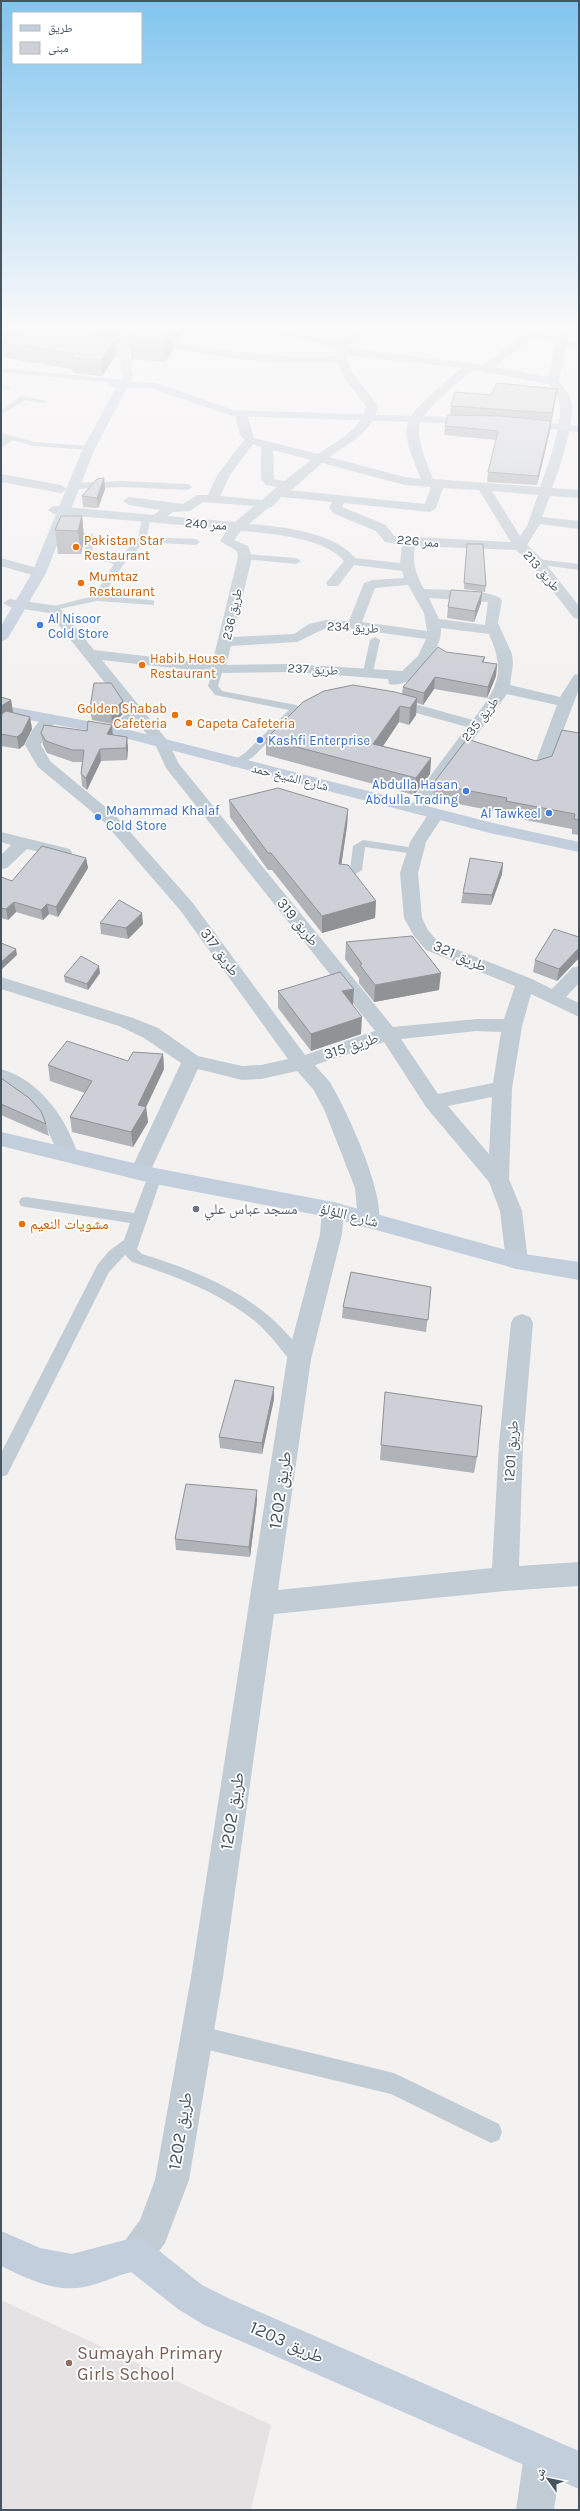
<svg xmlns="http://www.w3.org/2000/svg" width="580" height="2511" viewBox="0 0 580 2511" font-family="Karla,'Noto Naskh Arabic',sans-serif">
  <rect width="100%" height="100%" fill="#f4f1f1"/>
  <!-- education -->
  <path fill="#e5e2e3" d="M1 2300 271 2425 251 2510H1Z"/>
  <g fill="none" stroke-linecap="round" stroke-linejoin="round">
    <!-- lane -->
    <g fill="#c1ccd4" fill-rule="evenodd">
      <path d="M20 342 27 344 1 359V354Z"/>
      <path d="M1 368 124 380 128 382 124 384 1 372Z"/>
      <path d="M1 384 11 388 7 390 1 388Z"/>
      <path d="M21 396 48 401 44 403 25 400 1 415V410Z"/>
      <path d="M1 433 34 442 89 446 93 448 89 450 34 446 1 437Z"/>
      <path d="M122 481 188 484 192 487 188 490 122 487 75 489 71 486 75 483Z"/>
      <path d="M146 516 150 519 147 537 196 539 200 542 196 545 144 542 123 565 103 596 151 600 154 601V605L97 601 50 611V607L94 596 114 564 84 555 86 538 63 537 59 534 60 532 92 534 95 538 92 552 117 560 138 538 142 519Z"/>
      <path d="M245 554 296 558 301 561 296 564 242 559V555Z"/>
      <path d="M537 559 579 564V570L534 564 532 562Z"/>
      <path d="M375 637 380 640 373 672 368 675 363 672 370 640Z"/>
      <path d="M218 666 223 669 218 686 222 691 296 705 301 708 253 757 235 767 231 766V762L245 753 289 710 215 695 208 686 213 669Z"/>
      <path d="M363 840 415 848 421 851 415 854 365 847 362 870 356 874 352 872 350 870 353 846Z"/>
      <path d="M155 1171 162 1176 137 1249 142 1254C197 1271 252 1293 290 1337 296 1344 303 1351 307 1359L305 1364 299 1365 293 1364C281 1350 270 1334 256 1322 221 1293 175 1276 132 1262L125 1255 109 1272 7 1475 1 1477V1453L98 1264 109 1251 124 1240 130 1223 26 1207 21 1206 19 1202 21 1198 26 1197 134 1213 148 1176Z"/>
      <path d="M196 2025 394 2073 499 2124 502 2132 499 2140 491 2143 391 2094 196 2047 188 2044 185 2036 188 2028Z"/>
    </g>
    <!-- street -->
    <g fill="#c1ccd4" fill-rule="evenodd">
      <path d="M258 331C287 331 312 335 339 343L353 331H365L346 348 483 365 524 334 519 331H537L558 338 561 331H571L567 340 579 344V350L566 346 559 381C564 388 571 396 572 406 573 428 560 467 552 488L579 490V498L550 496 542 517 579 521V529L540 524 527 545 542 559 579 606V619L574 618 532 565 516 550 415 546C412 563 416 575 424 589 439 590 494 589 502 600L498 623 512 654 513 664 510 685 560 697 574 675 579 674V689L548 770C537 773 523 776 516 766L524 761 535 764 557 705 507 694 432 795 427 813H415L413 810 416 795 467 727 384 704 382 701 389 697 473 720C498 687 506 673 489 634L441 628C443 650 413 690 389 684L388 679 292 672 218 673 102 660 167 740 179 764 393 1027 477 1019H504L515 986 426 950 414 936 404 918 400 873 410 842 431 810H443L445 813 426 842 418 873 422 918 428 930 438 942 532 979 552 989 572 968 579 966V983L566 997 579 1003V1017L531 994 522 1026 512 1088 509 1179 522 1211 528 1261 525 1267 517 1269 509 1267 506 1261 500 1211 489 1182 426 1107 384 1042 315 1065C319 1071 325 1076 329 1081 344 1104 390 1202 377 1226L369 1228 361 1226 358 1220 355 1188 324 1109 313 1089 297 1071 261 1079 242 1080 198 1069 150 1172 147 1177 140 1180 133 1177 130 1172 181 1063 144 1038 119 1026 1 989V977L133 1018 158 1028 198 1056 242 1066 261 1065 288 1059 180 910 103 821 38 767 25 745C30 733 38 718 51 714L59 719 45 734 41 745 50 761 115 815 192 902 305 1055 375 1031 166 768 155 744 136 721 119 734H109L106 731 126 714V709L49 613 10 607 3 603 10 599 58 606 94 650 212 664 238 557 237 551 220 541 228 529 54 514 48 510 54 506 154 515 160 510 129 505 123 501 129 497 183 504 197 495H208L218 474 244 440 240 435 235 413 237 411 241 410 247 413 254 438 318 454C336 442 362 429 366 406L345 379 337 362C267 368 190 350 120 341L115 338 120 335C189 344 267 361 336 356V349L311 341ZM534 337 556 343 548 377 494 367ZM346 355 462 368C448 380 411 408 407 425 404 442 415 463 421 479L405 477 329 457C348 444 374 431 378 406L352 372ZM473 370 549 384C554 390 560 398 560 406 561 430 548 465 540 487L433 479C427 463 418 445 419 427 420 412 461 380 473 370ZM253 444 261 447V479L266 485 277 487 262 500 220 496 230 475ZM273 450 311 460 284 481 274 479ZM322 463 405 485 431 487 425 504 289 490 293 489ZM443 488 479 490 511 542 394 536 386 525 342 507 344 503 430 512 436 508ZM492 491 538 495 527 526 520 536ZM281 497 332 502 329 508 333 513 376 531 385 542 402 545 400 563 355 558C336 533 279 526 249 524L268 508 272 507ZM203 502 254 506 235 522 167 516 173 512 190 511ZM241 531C269 533 326 538 344 561L326 583 328 586H338L354 565 402 571 404 578 372 580 364 583 349 621 326 620 309 624 294 634 233 637 252 557 248 546 234 540ZM408 585 424 613 427 631 362 622 375 588ZM429 598 488 602 485 625 439 619ZM326 628 354 629 426 639 418 656 402 671 292 664 226 665 231 646 297 642ZM477 1031 501 1032 493 1083 438 1094 401 1039ZM492 1097 489 1154 448 1106Z"/>
      <path d="M10 435 16 438 1 448V439Z"/>
      <path d="M1 474 61 485 67 489 61 493 1 482Z"/>
      <path d="M1 558 44 570 46 573 39 577 1 566Z"/>
      <path d="M1 832 70 849 72 853 70 857 64 858 27 849 7 868 1 869V855L11 845 1 842Z"/>
      <path d="M1 1069C40 1080 67 1119 78 1155L75 1160 68 1162 61 1160 44 1122 28 1105 1 1085Z"/>
      <path d="M333 1202 341 1204 344 1210 342 1234 311 1359 278 1590 492 1568 499 1444 511 1323 514 1317 522 1314 530 1317 533 1323 523 1444 519 1566 579 1562V1586L505 1591 274 1614 223 1977 189 2180 165 2243 148 2266 136 2271 124 2266 119 2254 124 2242 140 2220 155 2180 191 1977 287 1359 320 1234 322 1210 325 1204Z"/>
      <path d="M543 2436 556 2442 562 2455 554 2510H516L524 2455 530 2442Z"/>
    </g>
    <!-- secondary -->
    <g fill="#c2cedc" fill-rule="evenodd">
      <path d="M131 331H142L128 349 133 376 130 382 156 383 233 410 476 418 482 421 476 424 232 416 151 388H127L95 448 46 573 8 638 1 642V626L32 573 83 448 116 388 108 385 109 383 119 382 123 376 118 349Z"/>
      <path d="M521 420 579 426V432L517 425V421Z"/>
      <path d="M1 705 114 726 497 824 579 842V852L490 833 113 735 1 715Z"/>
      <path d="M1 1132 155 1168 333 1202 517 1253 579 1262V1280L517 1269 333 1218 155 1184 1 1146Z"/>
      <path d="M1 2231 40 2248 72 2254 136 2237 148 2242 202 2285 230 2299 579 2451V2489L204 2325 178 2309 131 2272C115 2276 100 2284 84 2287 55 2293 26 2278 1 2266Z"/>
    </g>
  </g>
  <!-- wall -->
  <g fill="#b0b3b8">
    <path d="M1 331H182L177 342 173 341V350L165 362 131 359 130 349 128 333 127 334H119L120 344 117 343 118 358 115 357 102 376 73 373 72 369 6 358 5 350 1 352Z"/>
    <path d="M557 389 550 431 537 485 487 482 488 472 496 440 444 435 445 426 450 415 451 406 491 395Z"/>
    <path d="M104 478 105 489 98 508 83 507 82 496Z"/>
    <path d="M82 516 84 539 81 554H58L55 530Z"/>
    <path d="M467 544 486 586 485 592 464 589Z"/>
    <path d="M482 592 481 603 474 622 447 618 448 607Z"/>
    <path d="M446 652 485 657 484 662 497 664 496 676 487 698 434 689 423 705 417 703 416 715 409 725 399 722 383 746 431 758 430 774 414 795 266 755V739L402 694 403 687Z"/>
    <path d="M1 697 11 700 13 713 30 717 32 729 24 745 19 749 1 746Z"/>
    <path d="M123 701 124 713 112 724 92 720 90 708Z"/>
    <path d="M41 733 113 735 127 737 128 749 127 760 101 761 87 790 82 786 81 774 82 762H73L47 753 43 745Z"/>
    <path d="M579 733V835L572 834V829L504 816V813L433 799 434 784 536 761 552 756Z"/>
    <path d="M229 800 348 809 347 826 341 864 376 901 375 918 322 933 272 870H268L230 817Z"/>
    <path d="M86 858 88 868 58 917 49 914 43 920 16 912 8 920 1 918V877L12 881Z"/>
    <path d="M503 863 502 874 491 905 461 903 463 893Z"/>
    <path d="M100 923 143 924 128 939 101 934Z"/>
    <path d="M579 937V958L557 981 533 972 535 960Z"/>
    <path d="M346 942 439 990 374 1002 359 983V978L345 959Z"/>
    <path d="M100 973 88 990 65 982 64 976Z"/>
    <path d="M278 991 361 1034 311 1051 278 1008Z"/>
    <path d="M163 1054 164 1069 146 1107 148 1122 133 1147 72 1132 70 1117 85 1093 50 1081 48 1065 128 1061Z"/>
    <path d="M1 1078 46 1124 49 1136 1 1115Z"/>
    <path d="M431 1287 426 1332 342 1318 343 1307Z"/>
    <path d="M385 1392 477 1457 474 1473 380 1460Z"/>
    <path d="M274 1399 262 1454 220 1448 219 1437Z"/>
    <path d="M257 1490V1501L250 1557 176 1550 175 1539Z"/>
  </g>
  <!-- shaded-wall -->
  <g fill="#909296">
    <path d="M11 331H39L4 343 5 350 1 352V337Z"/>
    <path d="M171 331H172L173 350 165 362 164 341Z"/>
    <path d="M177 331H182L177 342Z"/>
    <path d="M114 342 115 357 102 376 101 360Z"/>
    <path d="M557 389 556 398 551 422 552 413Z"/>
    <path d="M551 421 550 431 537 485 538 476Z"/>
    <path d="M104 478 105 489 98 508 97 498Z"/>
    <path d="M82 516 84 539 81 554 78 531Z"/>
    <path d="M482 592 481 603 474 622 475 611Z"/>
    <path d="M497 664 496 676 487 698 488 687Z"/>
    <path d="M435 677 434 689 423 705 424 693Z"/>
    <path d="M417 698 416 715 409 725 410 708Z"/>
    <path d="M11 700 14 719 1 726V706Z"/>
    <path d="M123 701 124 713 112 724 111 712Z"/>
    <path d="M400 706 399 722 373 761V744Z"/>
    <path d="M30 717 32 729 24 745 19 749 17 737Z"/>
    <path d="M112 725 113 737 107 734Z"/>
    <path d="M127 737 128 749 127 760 126 748Z"/>
    <path d="M100 749 101 761 87 790 86 778Z"/>
    <path d="M431 758 430 774 414 795 416 778Z"/>
    <path d="M348 809 347 826 339 881V864Z"/>
    <path d="M86 858 88 868 58 917 56 907Z"/>
    <path d="M503 863 502 874 491 905 492 895Z"/>
    <path d="M376 901 375 918 322 933V916Z"/>
    <path d="M14 902 16 912 8 920 6 909Z"/>
    <path d="M47 904 49 914 43 920 41 910Z"/>
    <path d="M142 913 143 924 128 939 126 928Z"/>
    <path d="M579 948V958L557 981 559 969Z"/>
    <path d="M16 949 17 955 1 970V962Z"/>
    <path d="M99 966 100 973 88 990 87 984Z"/>
    <path d="M441 973 439 990 374 1002 375 985Z"/>
    <path d="M354 989 353 1006 342 991Z"/>
    <path d="M362 1017 361 1034 311 1051V1034Z"/>
    <path d="M163 1054 164 1069 146 1107 148 1122 133 1147 131 1132 138 1105Z"/>
    <path d="M274 1387V1399L262 1454V1443Z"/>
    <path d="M257 1490V1501L250 1557 249 1547Z"/>
  </g>
  <!-- building -->
  <g fill="#cdd0d6" stroke="#909296">
    <path d="M1 331H11L1 337Z"/>
    <path d="M24 331H82L116 337 117 342H114L101 360 71 358 74 354 4 343Z"/>
    <path d="M129 331H171L164 341 130 338Z"/>
    <path d="M497 383 557 389 552 413 451 406 455 392 491 395Z"/>
    <path d="M448 415 500 416 551 421 538 476 488 472 498 431 445 426Z"/>
    <path d="M104 478 97 498 82 496 97 479Z"/>
    <path d="M61 516H82L78 531 55 530Z"/>
    <path d="M467 544H483L486 586 464 583Z"/>
    <path d="M451 590 482 592 475 611 448 607Z"/>
    <path d="M438 647 446 652 485 657 482 662 497 664 488 687 435 677 424 693 403 687Z"/>
    <path d="M94 683H111L123 701 111 712 90 708Z"/>
    <path d="M353 685 395 692 417 698 410 708 400 706 373 744 431 758 416 778 266 739 303 702 324 691Z"/>
    <path d="M1 697 11 700 1 706Z"/>
    <path d="M6 711 30 717 22 733 17 737 1 734V715Z"/>
    <path d="M88 721 112 725 107 734 127 737 126 748 100 749 86 778 81 774 84 750H72L46 741 41 733 44 725 87 731Z"/>
    <path d="M562 730 579 733V820L574 819 575 814 506 801 507 798 434 784 435 781 467 739 536 761 552 756Z"/>
    <path d="M278 788 348 809 339 864 348 865 376 901 322 916 271 853H268L229 800Z"/>
    <path d="M42 846 86 858 56 907 47 904 41 910 14 902 6 909 1 908V877L12 881Z"/>
    <path d="M470 858 503 863 492 895 463 893Z"/>
    <path d="M119 900 142 913 126 928 100 923Z"/>
    <path d="M554 929 579 937V948L559 969 535 960Z"/>
    <path d="M412 936 441 973 375 985 360 965 362 964 346 942Z"/>
    <path d="M1 943 16 949 1 962Z"/>
    <path d="M81 956 99 966 87 984 64 976Z"/>
    <path d="M340 972 354 989 342 991 362 1017 311 1034 278 991Z"/>
    <path d="M67 1041 128 1061 133 1052 163 1054 138 1105 146 1107 131 1132 70 1117 92 1081 48 1065Z"/>
    <path d="M1 1078 29 1098 41 1111 46 1124 1 1104Z"/>
    <path d="M351 1272 431 1287 428 1320 343 1307Z"/>
    <path d="M235 1380 274 1387 262 1443 219 1437Z"/>
    <path d="M385 1392 482 1406 477 1457 381 1445Z"/>
    <path d="M186 1484 257 1490 249 1547 175 1539Z"/>
  </g>
  <!-- sky -->
  <linearGradient id="sky" x2="0" y2="1"><stop stop-color="#80c5ee"/><stop offset="0.48" stop-color="#faf9f9"/><stop offset="1" stop-color="#faf9f9" stop-opacity="0"/></linearGradient>
  <rect width="580" height="683" fill="url(#sky)"/>
  <!-- markers -->
  <g fill="#e8710a" stroke="#fff" stroke-width="1.5">
    <circle cx="76" cy="547" r="4"/>
    <circle cx="81" cy="583" r="4"/>
    <circle cx="142" cy="665" r="4"/>
    <circle cx="175" cy="715" r="4"/>
    <circle cx="189" cy="723" r="4"/>
    <circle cx="22" cy="1224" r="4"/>
  </g>
  <g fill="#3f7fe0" stroke="#fff" stroke-width="1.5">
    <circle cx="40" cy="625" r="4"/>
    <circle cx="260" cy="740" r="4"/>
    <circle cx="466" cy="791" r="4"/>
    <circle cx="549" cy="813" r="4"/>
    <circle cx="98" cy="817" r="4"/>
  </g>
  <circle fill="#6b7280" stroke="#fff" stroke-width="1.5" cx="196" cy="1209" r="4"/>
  <circle fill="#8d6e63" stroke="#fff" stroke-width="1.5" cx="69" cy="2363" r="4"/>
  <g text-anchor="middle" dominant-baseline="central" stroke-width="3.5" stroke-linejoin="round" paint-order="stroke">
    <!-- far-street labels -->
    <g font-size="13" fill="#475561" stroke="#fff">
      <text transform="translate(206 524) rotate(4)">ممر 240</text>
      <text transform="translate(418 541) rotate(5)">ممر 226</text>
      <text transform="translate(542 571) rotate(49)">طريق 213</text>
      <text transform="translate(232 614) rotate(-77)">طريق 236</text>
      <text transform="translate(353 627) rotate(3)">طريق 234</text>
      <text transform="translate(313 669) rotate(3)">طريق 237</text>
      <text transform="translate(480 719) rotate(-52)">طريق 235</text>
      <text transform="translate(290 777) rotate(14)">شارع الشيخ حمد</text>
    </g>
    <!-- far-food labels -->
    <g font-size="13" fill="#c56008" stroke="#fff" text-anchor="start">
      <text x="84" y="540">Pakistan Star<tspan x="84" dy="15">Restaurant</tspan></text>
      <text x="89" y="576">Mumtaz<tspan x="89" dy="15">Restaurant</tspan></text>
      <text x="150" y="658">Habib House<tspan x="150" dy="15">Restaurant</tspan></text>
      <text x="167" y="708" text-anchor="end">Golden Shabab<tspan x="167" dy="15">Cafeteria</tspan></text>
      <text x="197" y="723">Capeta Cafeteria</text>
    </g>
    <!-- far-shop labels -->
    <g font-size="13" fill="#366cbe" stroke="#fff" text-anchor="start">
      <text x="48" y="618">Al Nisoor<tspan x="48" dy="15">Cold Store</tspan></text>
      <text x="268" y="740">Kashfi Enterprise</text>
      <text x="458" y="784" text-anchor="end">Abdulla Hasan<tspan x="458" dy="15">Abdulla Trading</tspan></text>
      <text x="106" y="810">Mohammad Khalaf<tspan x="106" dy="15">Cold Store</tspan></text>
      <text x="541" y="813" text-anchor="end">Al Tawkeel</text>
    </g>
    <!-- street labels -->
    <g font-size="15" fill="#475561" stroke="#fff">
      <text transform="translate(298 922) rotate(51)">طريق 319</text>
      <text transform="translate(220 952) rotate(54)">طريق 317</text>
      <text transform="translate(460 956) rotate(24)">طريق 321</text>
      <text transform="translate(351 1046) rotate(-18)">طريق 315</text>
      <text transform="translate(349 1215) rotate(14)">شارع اللؤلؤ</text>
      <text transform="translate(511 1451) rotate(-86)">طريق 1201</text>
    </g>
    <!-- worship labels -->
    <g font-size="15" fill="#5b616d" stroke="#fff" text-anchor="start">
      <text x="204" y="1209">مسجد عباس علي</text>
    </g>
    <!-- food labels -->
    <g font-size="15" fill="#c56008" stroke="#fff" text-anchor="start">
      <text x="30" y="1224">مشويات النعيم</text>
    </g>
    <!-- near-street labels -->
    <g font-size="18" fill="#475561" stroke="#fff">
      <text transform="translate(280 1490) rotate(-82)">طريق 1202</text>
      <text transform="translate(232 1811) rotate(-81)">طريق 1202</text>
      <text transform="translate(180 2131) rotate(-81)">طريق 1202</text>
      <text transform="translate(287 2342) rotate(24)">طريق 1203</text>
    </g>
    <!-- near-education labels -->
    <g font-size="18" fill="#785e54" stroke="#fff" text-anchor="start">
      <text x="77" y="2353">Sumayah Primary<tspan x="77" dy="21">Girls School</tspan></text>
    </g>
  </g>
  <!-- border -->
  <rect width="580" height="2511" fill="none" stroke="#475561" stroke-width="4"/>
  <!-- legend -->
  <rect x="12" y="12" width="130" height="52" fill="#ffffff" stroke="#b5bbc0"/>
  <rect x="20" y="25" width="20" height="6" fill="#c2cedc" stroke="#b5bbc0"/>
  <text x="48" y="32" font-size="12" fill="#475561">طريق</text>
  <rect x="20" y="42" width="20" height="12" fill="#cdd0d6" stroke="#b5bbc0"/>
  <text x="48" y="52" font-size="12" fill="#475561">مبنى</text>
  <!-- north arrow -->
  <g transform="translate(548 2479) rotate(303)" stroke="#ffffff" stroke-width="3" paint-order="stroke">
  <path d="M0-3L7 15L0 10L-7 15Z" fill="#475561"/>
  <text y="-6" font-size="11" font-weight="bold" text-anchor="middle" fill="#475561">ش</text>
  </g>
</svg>
